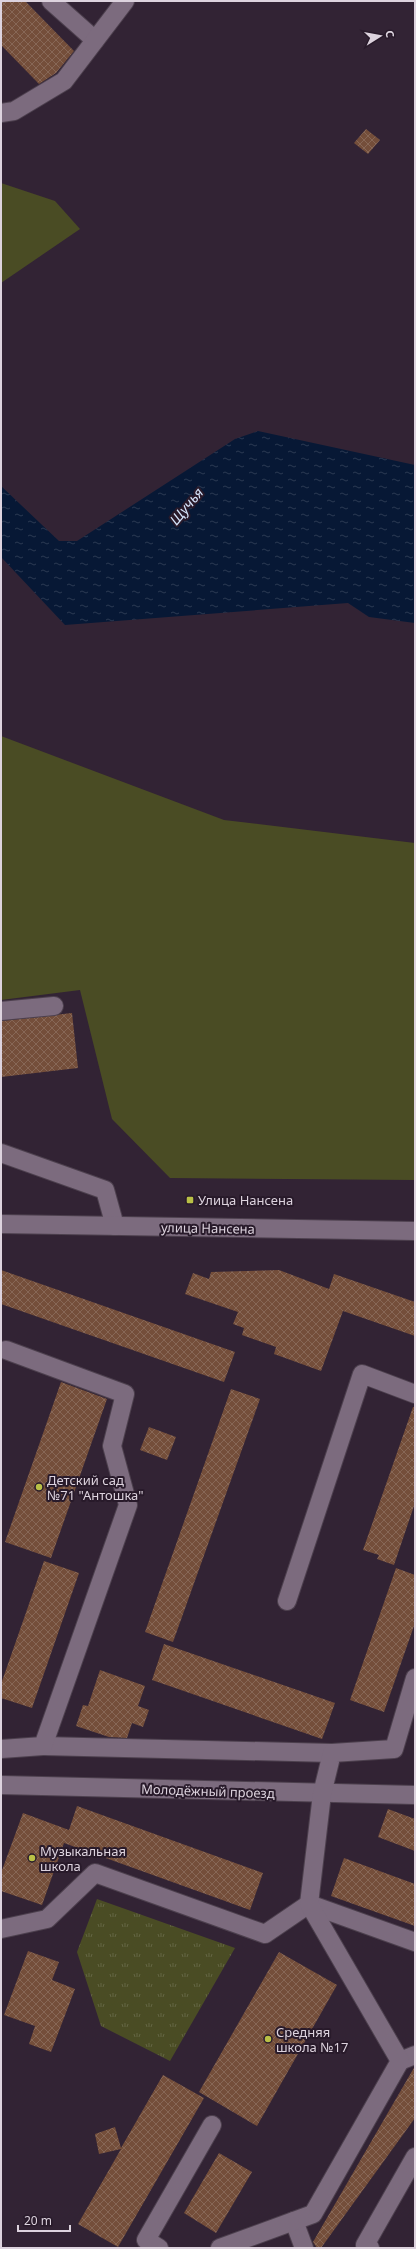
<svg xmlns="http://www.w3.org/2000/svg" width="416" height="2249" viewBox="0 0 416 2249" font-family="'Noto Sans',sans-serif">
  <defs>
    <pattern id="park-tufts" width="24" height="20" patternUnits="userSpaceOnUse"><rect width="24" height="20" fill="#4a4c24"/><path d="M3 7l-1-3M5 7V3M7 7l1-3M15 17l-1-3M17 17v-4M19 17l1-3" fill="none" stroke="#646543"/></pattern>
    <pattern id="water-ripples" width="26" height="14" patternUnits="userSpaceOnUse"><rect width="26" height="14" fill="#071835"/><path d="M2 4q2-2 4 0t4 0M15 11q2-2 4 0t4 0" fill="none" stroke="#2b3952"/></pattern>
    <pattern id="building-cross-hatch" width="8" height="8" patternUnits="userSpaceOnUse"><rect width="8" height="8" fill="#744e3a"/><path d="M0 0l8 8M0 8l8-8" fill="none" stroke="#876756"/></pattern>
  </defs>
  <rect width="100%" height="100%" fill="#322334"/>
  <!-- grass -->
  <g fill="#4a4c24">
    <path d="M1 183 55 201 80 229 1 283Z"/>
    <path d="M1 736 224 820 415 843V1180L170 1178 112 1119 80 990 1 1000Z"/>
  </g>
  <!-- park -->
  <path fill="url(#park-tufts)" d="M97 1899 235 1948 170 2061 101 2026 77 1952Z"/>
  <!-- water -->
  <path fill="url(#water-ripples)" d="M258 431 415 465V623L369 617 348 603 65 625 1 557V486L59 541H77L235 439Z"/>
  <!-- building -->
  <g fill="url(#building-cross-hatch)">
    <path d="M1 1H25L74 51 56 73 39 84 1 45Z"/>
    <path d="M366 129 380 140 368 154 354 143Z"/>
    <path d="M72 1013 78 1068 1 1077V1021Z"/>
    <path d="M1 1270 235 1352 224 1382 1 1304Z"/>
    <path d="M279 1270 329 1289 334 1274 415 1302V1336L343 1311 321 1371 274 1354 276 1347 242 1335 244 1328 233 1324 238 1312 185 1294 193 1273 209 1279 211 1272Z"/>
    <path d="M61 1382 107 1399 51 1558 5 1542Z"/>
    <path d="M231 1389 260 1399 173 1642 145 1632Z"/>
    <path d="M413 1407H415V1503L394 1565 377 1559 379 1555 363 1550Z"/>
    <path d="M149 1427 176 1437 167 1460 140 1450Z"/>
    <path d="M44 1561 79 1573 32 1708 1 1698V1684Z"/>
    <path d="M396 1568 415 1575V1623L384 1712 350 1700Z"/>
    <path d="M164 1644 335 1703 322 1739 152 1680Z"/>
    <path d="M100 1670 145 1686 138 1706 149 1710 143 1727 132 1723 127 1738 109 1737 76 1726 83 1705 88 1706Z"/>
    <path d="M77 1806 263 1873 250 1910 64 1843 42 1905 1 1891V1873L23 1813 69 1830Z"/>
    <path d="M388 1809 415 1819V1851L378 1837Z"/>
    <path d="M344 1858 415 1884V1926L331 1896Z"/>
    <path d="M28 1951 59 1962 52 1980 75 1989 51 2052 29 2044 35 2026 4 2015Z"/>
    <path d="M279 1952 337 1985 257 2126 199 2092Z"/>
    <path d="M415 2066V2118L321 2248H317L313 2242Z"/>
    <path d="M163 2075 204 2098 118 2247 78 2224 121 2149 99 2154 95 2134 115 2127 121 2148Z"/>
    <path d="M219 2153 252 2172 216 2233 184 2213Z"/>
  </g>
  <g fill="none" stroke-linecap="round" stroke-linejoin="round">
    <defs>
      <g id="minor">
        <path d="M51 1 95 40"/>
        <path d="M1 113 14 111 64 81 125 1"/>
        <path d="M1 1011 54 1006"/>
        <path d="M1 1153 105 1190 115 1226"/>
        <path d="M1 1224 415 1231"/>
        <path d="M287 1601 362 1374 415 1394"/>
        <path d="M43 1746 332 1753"/>
        <path d="M1 1749 43 1746 128 1505 112 1446 125 1394 6 1350"/>
        <path d="M1 1785 415 1795"/>
        <path d="M1 1929 47 1919 95 1873 265 1934 309 1904 415 1942"/>
        <path d="M400 2061 415 2055"/>
        <path d="M294 2221 304 2248"/>
        <path d="M159 2248 146 2240 212 2125"/>
        <path d="M220 2248 313 2214 400 2061 309 1904 322 1794 332 1753 394 1749 415 1678"/>
        <path d="M370 2248 365 2245 415 2157"/>
      </g>
    </defs>
    <!-- minor casing -->
    <use href="#minor" stroke="#4d404e" stroke-width="20"/>
    <!-- minor -->
    <use href="#minor" stroke="#7c6b7e" stroke-width="18"/>
  </g>
  <!-- markers -->
  <g fill="#b9c046" stroke="#281a2a" stroke-width="1.5">
    <rect x="186" y="1196" width="8" height="8" rx="2"/>
    <circle cx="39" cy="1487" r="4"/>
    <circle cx="32" cy="1858" r="4"/>
    <circle cx="268" cy="2039" r="4"/>
  </g>
  <g text-anchor="middle" dominant-baseline="central" stroke-width="4" stroke-linejoin="round" paint-order="stroke">
    <!-- poi labels -->
    <g font-size="13" fill="#ddd3de" stroke="#281a2a" text-anchor="start">
      <text x="198" y="1200">Улица Нансена</text>
      <text x="47" y="1480">Детский сад<tspan x="47" dy="15">№71 "Антошка"</tspan></text>
      <text x="40" y="1851">Музыкальная<tspan x="40" dy="15">школа</tspan></text>
      <text x="276" y="2032">Средняя<tspan x="276" dy="15">школа №17</tspan></text>
    </g>
    <!-- street labels -->
    <g font-size="13" fill="#ddd3de" stroke="#281a2a">
      <text transform="translate(208 1228) rotate(1)">улица Нансена</text>
      <text transform="translate(208 1791) rotate(2)">Молодёжный проезд</text>
    </g>
    <!-- water labels -->
    <g font-size="14" font-style="italic" fill="#d6e5fc" stroke="#281a2a">
      <text transform="translate(186 506) rotate(-50)">Щучья</text>
    </g>
  </g>
  <!-- border -->
  <rect width="416" height="2249" fill="none" stroke="#ddd3de" stroke-width="4"/>
  <!-- north arrow -->
  <g transform="translate(380 36) rotate(79)" stroke="#281a2a" stroke-width="3" paint-order="stroke">
  <path d="M0-3L7 15L0 10L-7 15Z" fill="#ddd3de"/>
  <text y="-6" font-size="11" font-weight="bold" text-anchor="middle" fill="#ddd3de">С</text>
  </g>
  <!-- scale -->
  <path d="M18 2225v6h52v-6" fill="none" stroke="#ddd3de" stroke-width="2"/>
  <text x="24" y="2225" font-size="12" fill="#ddd3de" stroke="#281a2a" stroke-width="3" paint-order="stroke">20 m</text>
</svg>
